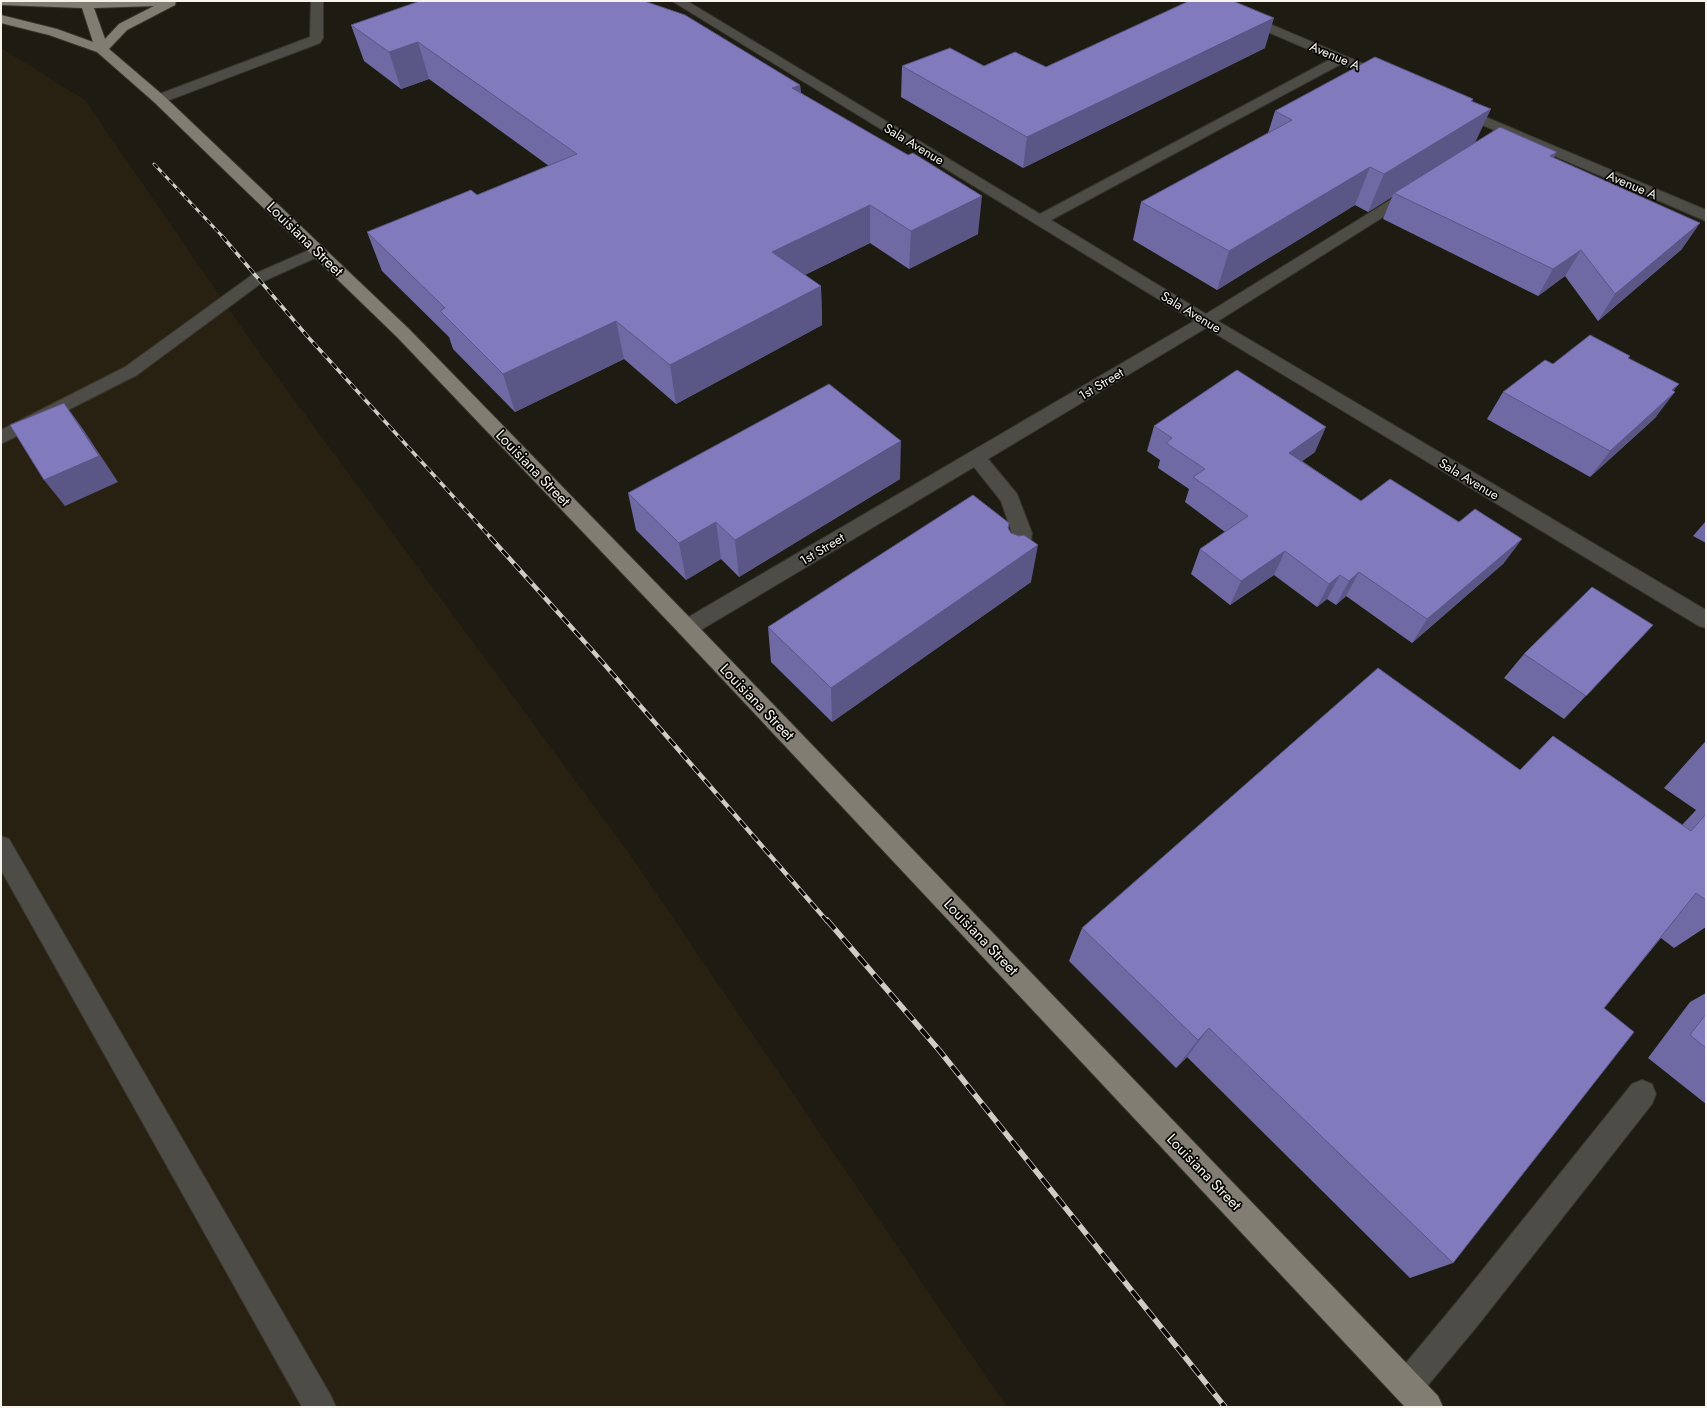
<svg xmlns="http://www.w3.org/2000/svg" width="1707" height="1408" viewBox="0 0 1707 1408" font-family="Jost,sans-serif">
  <rect width="100%" height="100%" fill="#1e1b12"/>
  <!-- built -->
  <path fill="#282112" d="M1 48 85 100 253 344 628 852 1007 1407H1Z"/>
  <g fill="none" stroke-linecap="round" stroke-linejoin="round">
    <defs>
      <g id="minor">
        <path d="M311 1H323V38L320 43 164 102H154L152 99 154 96 310 37Z"/>
        <path d="M672 1H687L1040 214 1331 59 1202 4 1200 1H1216L1390 75 1392 78 1390 81 1385 82 1341 64 1051 220 1206 314 1408 189H1418L1420 192 1418 195 1218 321 1706 610V628L1699 626 1206 328 988 459 1017 494 1032 533 1030 549 1020 569 1013 571 1006 569 1003 564 1010 549 1012 533 1001 501 974 467 694 634 687 636 680 634 677 628 680 622 1194 321Z"/>
        <path d="M1457 105 1706 210V221L1452 112 1450 109 1452 106Z"/>
        <path d="M318 246 324 248 326 251 324 254 264 281 137 375 1 444V430L125 367 252 275Z"/>
        <path d="M1 836 9 839 331 1396 336 1407H302L1 870Z"/>
        <path d="M1642 1080 1652 1084 1656 1094 1652 1104 1478 1325 1418 1397 1407 1402 1396 1397 1391 1386 1396 1375 1456 1303 1632 1084Z"/>
      </g>
      <path id="major" d="M1 1H176L175 5 127 30 109 49 164 96 409 329 694 622 1438 1396 1443 1407H1405L680 634 397 337 154 102 97 52 49 35 1 23V15L57 29 93 42 82 8 1 5ZM154 6 119 24 105 39 94 8Z"/>
    </defs>
    <!-- minor casing -->
    <use href="#minor" stroke="#38352c" stroke-width="2"/>
    <!-- major casing -->
    <use href="#major" stroke="#38352c" stroke-width="2"/>
    <!-- minor -->
    <use href="#minor" fill="#4e4c47" fill-rule="evenodd"/>
    <!-- major -->
    <use href="#major" fill="#817d73" fill-rule="evenodd"/>
    <defs>
      <path id="rail-far3" d="M154 164 223 237"/>
      <path id="rail-far2" d="M222 236 308 337 491 538"/>
      <path id="rail-far1" d="M490 537 591 649 827 921"/>
      <path id="rail" d="M827 920 939 1050 1225 1407"/>
    </defs>
    <!-- rail-far3 casing -->
    <use href="#rail-far3" stroke="#cfccc5" stroke-width="3"/>
    <!-- rail-far2 casing -->
    <use href="#rail-far2" stroke="#cfccc5" stroke-width="3.5"/>
    <!-- rail-far1 casing -->
    <use href="#rail-far1" stroke="#cfccc5" stroke-width="4.5"/>
    <!-- rail casing -->
    <use href="#rail" stroke="#cfccc5" stroke-width="5.5"/>
    <!-- rail-far3 -->
    <use href="#rail-far3" stroke="#070603" stroke-width="2" stroke-dasharray="5.5" stroke-linecap="butt"/>
    <!-- rail-far2 -->
    <use href="#rail-far2" stroke="#070603" stroke-width="2.5" stroke-dasharray="7" stroke-linecap="butt"/>
    <!-- rail-far1 -->
    <use href="#rail-far1" stroke="#070603" stroke-width="3" stroke-dasharray="9" stroke-linecap="butt"/>
    <!-- rail -->
    <use href="#rail" stroke="#070603" stroke-width="4" stroke-dasharray="12" stroke-linecap="butt"/>
  </g>
  <!-- wall -->
  <g fill="#6f6aa3">
    <path d="M351 25 800 85 801 93 978 234 909 269 870 243 805 275 821 286 822 325 676 404 624 359 515 412 453 349 449 337 382 271 367 232 477 195 549 166 429 79 401 89 364 61Z"/>
    <path d="M1265 48 1023 168 901 97 902 66H984L1046 67Z"/>
    <path d="M1473 99 1472 101 1475 143 1554 158 1682 249 1598 321 1565 276 1538 296 1383 219 1392 197 1368 212 1355 205 1217 290 1133 240 1141 202 1268 133 1275 111Z"/>
    <path d="M1628 358 1674 391 1655 418 1590 477 1487 419 1503 392 1553 364Z"/>
    <path d="M1154 426 1315 452 1302 461 1361 501 1504 563 1412 643 1346 596 1336 605 1327 599 1317 607 1274 575 1230 605 1191 574 1200 549 1225 532 1185 502 1189 489 1158 468 1160 460 1147 451Z"/>
    <path d="M900 479 739 577 721 559 686 580 636 530 628 493Z"/>
    <path d="M1706 521V543L1693 536Z"/>
    <path d="M1009 523 1008 529 1031 582 832 722 771 662 768 627Z"/>
    <path d="M1653 625 1564 719 1504 678 1524 654Z"/>
    <path d="M1706 741V927L1674 948 1661 938 1604 1008 1453 1263 1410 1278 1187 1057 1176 1068 1069 961 1082 928 1520 770 1682 825 1696 810 1664 788 1703 744Z"/>
    <path d="M1706 993V1104L1648 1058 1690 1002Z"/>
  </g>
  <!-- shaded-wall -->
  <g fill="#5a5685">
    <path d="M1274 18 1265 48 1023 168 1027 137Z"/>
    <path d="M418 42 429 79 401 89 389 52Z"/>
    <path d="M800 85 802 122 792 88Z"/>
    <path d="M1473 99 1461 127 1491 109 1473 147 1394 193 1392 197 1368 212 1384 174Z"/>
    <path d="M1557 152 1543 178 1550 156Z"/>
    <path d="M1370 167 1355 205 1217 290 1229 251Z"/>
    <path d="M982 196 978 234 909 269 911 231Z"/>
    <path d="M870 205V243L774 290 772 252Z"/>
    <path d="M1700 223 1682 249 1598 321 1615 294Z"/>
    <path d="M1581 250 1565 276 1538 296 1553 269Z"/>
    <path d="M821 286 822 325 676 404 670 365Z"/>
    <path d="M616 321 624 359 515 412 503 374Z"/>
    <path d="M1679 384 1668 398 1675 392 1655 418 1590 477 1610 451Z"/>
    <path d="M64 403 83 429 118 482 65 506 44 480Z"/>
    <path d="M1326 427 1315 452 1279 478 1289 453Z"/>
    <path d="M901 441 900 479 739 577 735 540Z"/>
    <path d="M716 522 721 559 686 580 679 543Z"/>
    <path d="M1522 539 1504 563 1412 643 1427 619Z"/>
    <path d="M1038 545 1031 582 832 722 831 688Z"/>
    <path d="M1285 551 1274 575 1230 605 1241 581Z"/>
    <path d="M1359 572 1346 596 1336 605 1349 581Z"/>
    <path d="M1340 575 1327 599 1317 607 1329 584Z"/>
    <path d="M1209 1028 1187 1057 1176 1068 1198 1040Z"/>
  </g>
  <!-- building -->
  <g fill="#817bbe" stroke="#5a5685">
    <path d="M420 1H644L685 15 800 85 792 88 908 155 913 153 982 196 911 231 870 205 772 252 821 286 670 365 616 321 503 374 440 311 445 308 367 232 471 190 477 195 577 154 418 42 389 52 351 25Z"/>
    <path d="M1189 1H1233L1274 18 1027 137 902 66 950 48 984 66 1015 52 1046 67Z"/>
    <path d="M1375 57 1473 99 1471 101 1491 109 1384 174 1370 167 1229 251 1141 202 1292 120 1275 111Z"/>
    <path d="M1500 127 1557 152 1550 156 1700 223 1615 294 1581 250 1553 269 1394 193Z"/>
    <path d="M1590 335 1630 356 1628 358 1679 384 1672 390 1675 392 1610 451 1503 392 1545 360 1553 364Z"/>
    <path d="M1237 370 1326 427 1289 453 1361 501 1390 479 1459 522 1475 509 1522 539 1427 619 1359 572 1349 581 1340 575 1329 584 1285 551 1241 581 1200 549 1248 516 1193 477 1205 469 1166 443 1172 438 1154 426Z"/>
    <path d="M829 384 901 441 735 540 716 522 679 543 628 493Z"/>
    <path d="M64 403 99 456 44 480 10 425Z"/>
    <path d="M973 495 1009 523 1008 528 1011 533 1019 536 1024 535 1038 545 831 688 768 627Z"/>
    <path d="M1592 587 1653 625 1586 696 1524 654Z"/>
    <path d="M1378 668 1520 770 1553 736 1691 831 1706 814V900L1696 893 1604 1008 1634 1032 1453 1263 1209 1028 1198 1040 1082 928Z"/>
    <path d="M1706 1014V1048L1690 1035Z"/>
  </g>
  <g text-anchor="middle" dominant-baseline="central" stroke-width="3.5" stroke-linejoin="round" paint-order="stroke">
    <!-- far-street labels -->
    <g font-size="13" fill="#f7f4ee" stroke="#070603">
      <text transform="translate(1335 56) rotate(23)">Avenue A</text>
      <text transform="translate(914 144) rotate(31)">Sala Avenue</text>
      <text transform="translate(1632 185) rotate(23)">Avenue A</text>
      <text transform="translate(1191 312) rotate(31)">Sala Avenue</text>
      <text transform="translate(1101 384) rotate(-31)">1st Street</text>
      <text transform="translate(1469 479) rotate(31)">Sala Avenue</text>
      <text transform="translate(822 549) rotate(-31)">1st Street</text>
    </g>
    <!-- street labels -->
    <g font-size="15" fill="#f7f4ee" stroke="#070603">
      <text transform="translate(305 239) rotate(44)">Louisiana Street</text>
      <text transform="translate(533 468) rotate(46)">Louisiana Street</text>
      <text transform="translate(757 702) rotate(46)">Louisiana Street</text>
      <text transform="translate(981 937) rotate(46)">Louisiana Street</text>
      <text transform="translate(1204 1172) rotate(46)">Louisiana Street</text>
    </g>
  </g>
  <!-- border -->
  <rect width="1707" height="1408" fill="none" stroke="#f7f4ee" stroke-width="4"/>
</svg>
